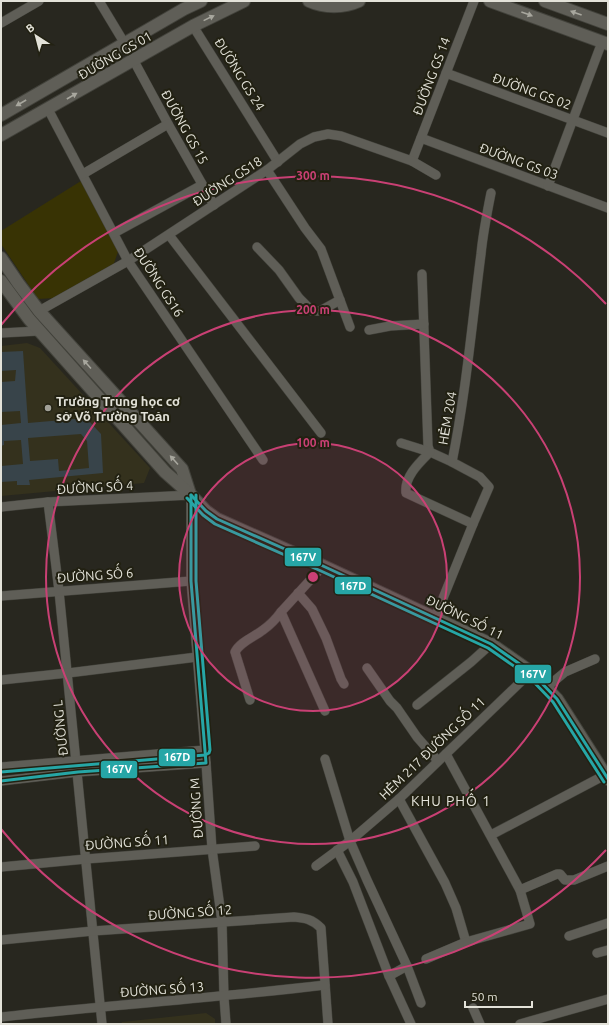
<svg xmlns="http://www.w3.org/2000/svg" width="609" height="1025" viewBox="0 0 609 1025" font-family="Ubuntu,sans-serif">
  <rect width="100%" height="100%" fill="#28271f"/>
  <!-- built -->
  <g fill="#34311d">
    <path d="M27 343 40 348 150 468 144 483 1 496V346Z"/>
    <path d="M206 1013 215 1019V1024H121L122 1022Z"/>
  </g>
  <!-- green -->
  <path fill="#383304" d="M81 181 119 249 113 266 55 298 38 299 1 244V231Z"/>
  <!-- building -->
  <path fill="#38444a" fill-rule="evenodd" d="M23 351 28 423 86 418 101 434 103 473 29 480 30 485H17V481L1 482V466L23 464 21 440 4 441V445L1 446V425L21 423 20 411 1 412V382L15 381 16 370 1 371V352ZM81 434 87 441 89 468 59 471 58 459 30 461 28 438Z"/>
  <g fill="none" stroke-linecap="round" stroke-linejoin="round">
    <defs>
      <g id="street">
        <path d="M99 1 125 44"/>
        <path d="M1 23 39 1"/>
        <path d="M193 26 278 162"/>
        <path d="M134 61 168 124 214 205"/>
        <path d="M446 73 608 133"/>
        <path d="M48 109 128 261 263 460"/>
        <path d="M421 138 608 208"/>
        <path d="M412 161 474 1"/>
        <path d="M267 170 305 228 321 249 350 327"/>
        <path d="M83 174 168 124"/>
        <path d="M548 186 602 42"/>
        <path d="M114 233 202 185"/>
        <path d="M169 235 321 433"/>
        <path d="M257 247 279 270 299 298 312 311H320L340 300"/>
        <path d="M422 274 428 446 430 452 452 462"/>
        <path d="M39 311 128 261 267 170 300 144 314 137 328 134 341 136 412 161 436 175"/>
        <path d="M369 330 390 326 424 324"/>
        <path d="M1 333 39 331"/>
        <path d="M401 443 430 452C419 463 404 477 406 493L473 524"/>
        <path d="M48 502 59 591 102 1024"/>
        <path d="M1 507 48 502 191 495V581L206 763 212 849 222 922 224 997 226 1024"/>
        <path d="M323 566 281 612 325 711"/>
        <path d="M298 593 312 609 326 638 341 679 344 684"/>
        <path d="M1 596 191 581"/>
        <path d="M435 618 473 524 489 487 480 477 452 462C466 393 472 323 481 254 483 233 487 213 491 193"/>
        <path d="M367 668 390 701 397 708 417 737 438 761"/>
        <path d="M1 680 68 673 197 657"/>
        <path d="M547 687 565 672 595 659"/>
        <path d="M250 700 235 652C240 642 254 637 263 630 270 625 276 619 281 612"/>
        <path d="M417 705 471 662 491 644"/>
        <path d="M325 759 350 841 367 880 407 966 389 976"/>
        <path d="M1 767 205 750"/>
        <path d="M1 781 78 772 206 763"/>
        <path d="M399 799 445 883 456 908 466 942 530 924 520 890 446 754"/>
        <path d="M491 835 605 775"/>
        <path d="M337 850 353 882 389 976 411 1024"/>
        <path d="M316 866 350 841 399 799 531 672"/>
        <path d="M1 867 86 859 255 846"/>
        <path d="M520 890 557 874H560L565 880H574L608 866"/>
        <path d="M569 936 608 923"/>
        <path d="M1 940 93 931 294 917C305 918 312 919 321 928L328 1024"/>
        <path d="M597 953 608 950"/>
        <path d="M426 959 466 942"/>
        <path d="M407 966 421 1003"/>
        <path d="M473 1008 480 1024"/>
        <path d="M1 1017C109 1005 217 998 325 985"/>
        <path d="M520 1024 608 999"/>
      </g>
      <g id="secondary">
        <path d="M309 1C324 8 344 8 359 1"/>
        <path d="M490 1 608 44"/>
        <path d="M545 1 608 24"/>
        <path d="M1 115 184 9 201 1"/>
        <path d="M1 135 193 26 244 1"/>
        <path d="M1 258 18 283 39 311 182 469 190 494"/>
        <path d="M1 281 29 319 165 472 191 495 206 511 217 519 323 566 491 644 531 672 557 699 608 779"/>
      </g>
    </defs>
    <!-- street casing -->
    <use href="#street" stroke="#42423b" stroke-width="10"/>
    <!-- secondary casing -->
    <use href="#secondary" stroke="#42423b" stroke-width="14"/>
    <!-- street -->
    <use href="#street" stroke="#5f5e57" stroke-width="9"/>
    <!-- secondary -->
    <use href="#secondary" stroke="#5f5e57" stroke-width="12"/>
    <defs>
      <g id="bus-1">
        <path d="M191 495 206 511 217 519 323 566 491 644 531 672 557 699 608 779"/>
        <path d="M1 781 78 772 206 763 191 581V495"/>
      </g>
      <g id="bus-2">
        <path d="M187 498 203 515 215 524 321 571 488 648 528 676 553 702 604 782"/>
        <path d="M1 772 205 755 209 753 210 750 196 581V495"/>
      </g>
    </defs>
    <!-- bus-1 casing -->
    <use href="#bus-1" stroke="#222112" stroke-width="6"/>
    <!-- bus-2 casing -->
    <use href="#bus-2" stroke="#222112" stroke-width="6"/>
    <!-- bus-1 -->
    <use href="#bus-1" stroke="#26a6a6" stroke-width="3"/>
    <!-- bus-2 -->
    <use href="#bus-2" stroke="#26a6a6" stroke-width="3"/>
  </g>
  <!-- one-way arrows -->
  <defs><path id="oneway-solid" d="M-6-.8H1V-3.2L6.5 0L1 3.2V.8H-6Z"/></defs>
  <g fill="#a8a79e">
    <use href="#oneway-solid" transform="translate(576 13) rotate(-160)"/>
    <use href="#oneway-solid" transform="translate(527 14) rotate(20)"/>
    <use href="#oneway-solid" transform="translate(209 18) rotate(-26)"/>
    <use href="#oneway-solid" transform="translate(72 96) rotate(-30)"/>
    <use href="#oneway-solid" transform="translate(21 103) rotate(150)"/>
    <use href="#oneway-solid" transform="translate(87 364) rotate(-132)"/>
    <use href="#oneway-solid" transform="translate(174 460) rotate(-132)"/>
  </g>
  <!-- distance rings -->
  <circle cx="313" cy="577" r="134" fill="#c94074" fill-opacity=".12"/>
  <g fill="none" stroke="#c94074" stroke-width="2">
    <circle cx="313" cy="577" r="134"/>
    <circle cx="313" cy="577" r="267"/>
    <path d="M606 850A401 401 0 0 1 1 829M1 325A401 401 0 0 1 606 304"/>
  </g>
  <!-- markers -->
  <circle fill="#a2a198" stroke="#222112" stroke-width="1.5" cx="48" cy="408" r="4"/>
  <g text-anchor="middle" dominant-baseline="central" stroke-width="4" stroke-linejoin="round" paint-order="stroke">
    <!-- street labels -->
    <g font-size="13" fill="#e3e2d9" stroke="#222112">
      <text transform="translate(115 55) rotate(-30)">ĐƯỜNG GS 01</text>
      <text transform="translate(240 74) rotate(58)">ĐƯỜNG GS 24</text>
      <text transform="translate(431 76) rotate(-69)">ĐƯỜNG GS 14</text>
      <text transform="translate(532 91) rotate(20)">ĐƯỜNG GS 02</text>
      <text transform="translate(185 127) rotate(61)">ĐƯỜNG GS 15</text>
      <text transform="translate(519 161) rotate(20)">ĐƯỜNG GS 03</text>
      <text transform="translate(227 181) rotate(-33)">ĐƯỜNG GS18</text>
      <text transform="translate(159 282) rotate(57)">ĐƯỜNG GS16</text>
      <text transform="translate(447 418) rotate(-80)">HẺM 204</text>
      <text transform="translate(95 487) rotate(-3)">ĐƯỜNG SỐ 4</text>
      <text transform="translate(95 575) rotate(-4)">ĐƯỜNG SỐ 6</text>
      <text transform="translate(465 617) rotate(26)">ĐƯỜNG SỐ 11</text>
      <text transform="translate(60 728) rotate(-96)">ĐƯỜNG L</text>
      <text transform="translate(432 748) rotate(-44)">HẺM 217 ĐƯỜNG SỐ 11</text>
      <text transform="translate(196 808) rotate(-94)">ĐƯỜNG M</text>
      <text transform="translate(127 842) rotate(-4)">ĐƯỜNG SỐ 11</text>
      <text transform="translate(190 912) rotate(-4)">ĐƯỜNG SỐ 12</text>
      <text transform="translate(162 989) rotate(-4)">ĐƯỜNG SỐ 13</text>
    </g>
    <!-- poi labels -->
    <g font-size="13" font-weight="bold" fill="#e3e2d9" stroke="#222112" text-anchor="start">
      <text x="56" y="401">Trường Trung học cơ<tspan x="56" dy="15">sở Võ Trường Toản</tspan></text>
    </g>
    <!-- neighbourhood labels -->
    <g font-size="14" letter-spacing="1" fill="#e3e2d9" stroke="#222112">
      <text x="451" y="801">KHU PHỐ 1</text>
    </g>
  </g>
  <circle cx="313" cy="577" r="6" fill="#c94074" stroke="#222112" stroke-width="2"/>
  <g font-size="12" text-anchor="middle" font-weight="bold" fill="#c94074" stroke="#222112" stroke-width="4" stroke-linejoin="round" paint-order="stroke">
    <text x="313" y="180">300 m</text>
    <text x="313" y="314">200 m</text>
    <text x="313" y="447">100 m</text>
  </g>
  <g stroke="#222112" stroke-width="1.5">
    <rect x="284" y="547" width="38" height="20" rx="4" fill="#26a6a6"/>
    <rect x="334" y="576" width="38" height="19" rx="4" fill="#26a6a6"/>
    <rect x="514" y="664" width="38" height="20" rx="4" fill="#26a6a6"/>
    <rect x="158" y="748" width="38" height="19" rx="4" fill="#26a6a6"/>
    <rect x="100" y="760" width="38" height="19" rx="4" fill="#26a6a6"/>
  </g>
  <g font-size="11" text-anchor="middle" font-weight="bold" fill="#fff">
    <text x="303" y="561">167V</text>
    <text x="353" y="590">167D</text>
    <text x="533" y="678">167V</text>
    <text x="177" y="761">167D</text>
    <text x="119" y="773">167V</text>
  </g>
  <!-- border -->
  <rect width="609" height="1025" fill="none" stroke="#e3e2d9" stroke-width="4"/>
  <!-- north arrow -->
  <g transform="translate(36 36) rotate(324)" stroke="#222112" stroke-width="3" paint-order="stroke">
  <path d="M0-3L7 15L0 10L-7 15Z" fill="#e3e2d9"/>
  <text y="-6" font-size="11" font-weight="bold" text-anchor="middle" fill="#e3e2d9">B</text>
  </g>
  <!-- scale -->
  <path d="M465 1001v6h67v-6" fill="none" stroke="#e3e2d9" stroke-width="2"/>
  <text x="471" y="1001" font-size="12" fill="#e3e2d9" stroke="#222112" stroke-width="3" paint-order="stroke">50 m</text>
</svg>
